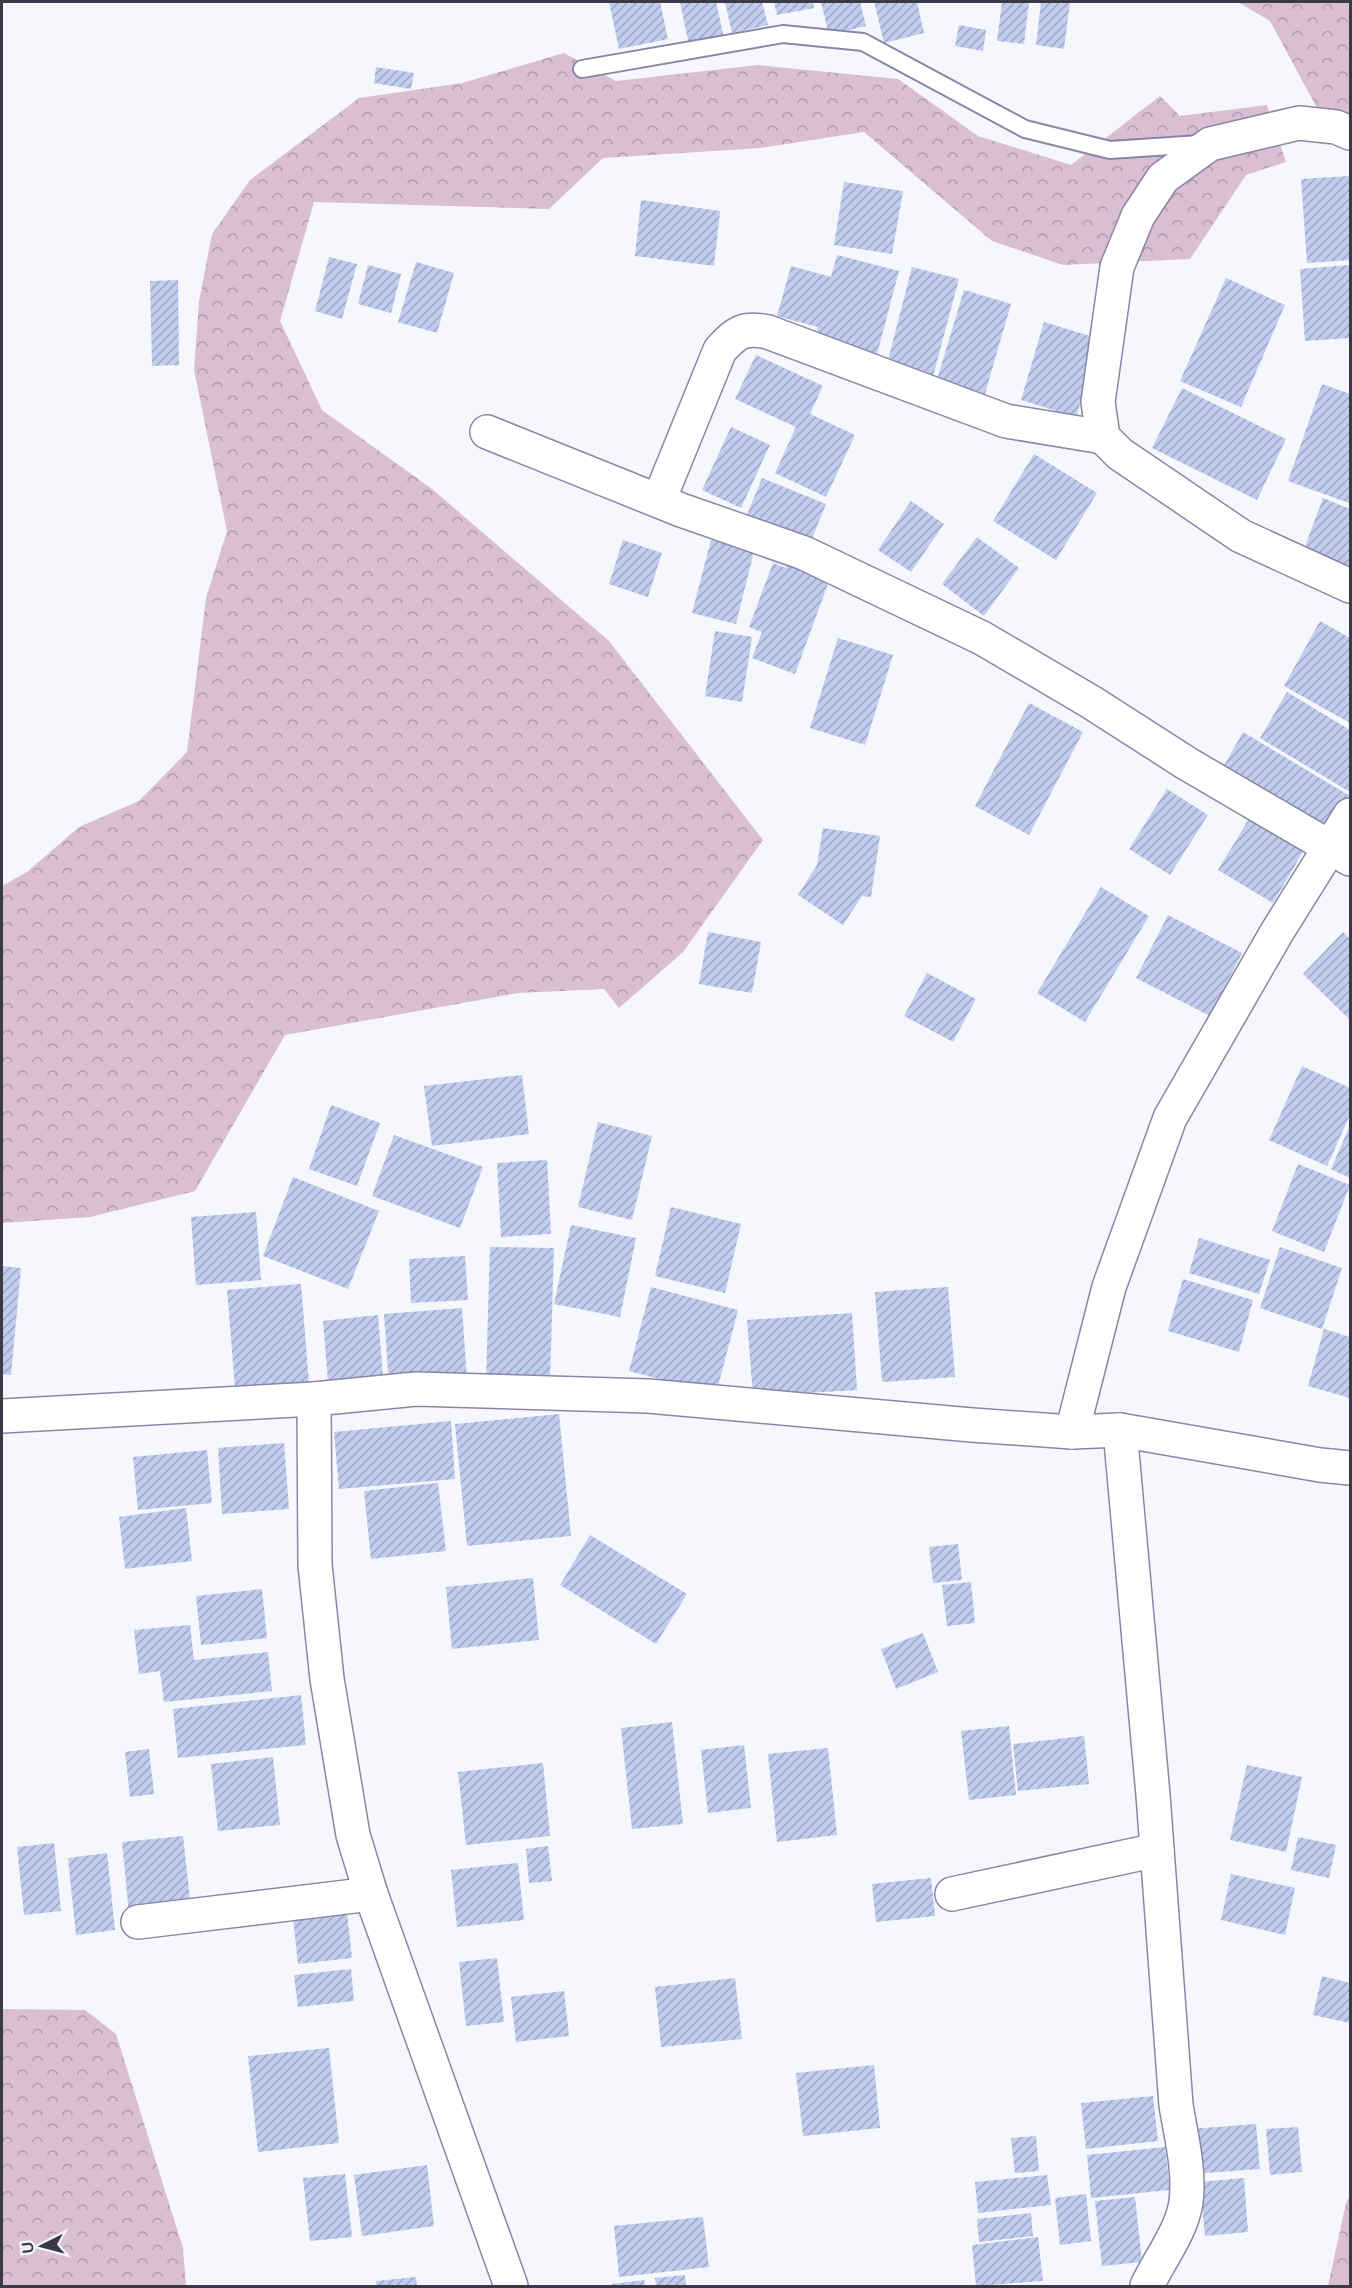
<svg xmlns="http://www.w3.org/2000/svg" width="1352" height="2288" viewBox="0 0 1352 2288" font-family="Arial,sans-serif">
  <defs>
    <pattern id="forest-crowns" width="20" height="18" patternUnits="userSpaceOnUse" patternTransform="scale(1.5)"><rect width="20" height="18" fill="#dabed4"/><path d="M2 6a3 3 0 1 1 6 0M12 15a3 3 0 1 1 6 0" fill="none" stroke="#b29bae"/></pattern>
    <pattern id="building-hatch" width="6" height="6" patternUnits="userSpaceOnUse" patternTransform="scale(1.5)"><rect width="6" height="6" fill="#c0cdef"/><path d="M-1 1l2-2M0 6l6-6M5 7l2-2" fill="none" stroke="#9da7c3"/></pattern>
  </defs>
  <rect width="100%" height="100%" fill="#f6f6fd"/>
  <!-- forest -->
  <g fill="url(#forest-crowns)">
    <path d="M1238 2H1350V141L1337 145 1270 21Z"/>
    <path d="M564 53 616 81 758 65 898 79 978 136 1071 165 1160 96 1180 116 1267 105 1286 162 1246 175 1190 259 1063 265 992 241 864 132 761 148 603 158 549 209 314 202 280 321 322 410 432 489 609 641 763 840 683 952 619 1008 604 989 518 993 285 1035 195 1191 90 1217 2 1223V886L27 872 79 827 139 801 187 752 206 598 227 531 194 370 199 302 212 234 250 180 359 98 462 83Z"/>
    <path d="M2 2009 85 2010 116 2034 183 2248 186 2286H2Z"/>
    <path d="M1350 2195V2286H1328L1346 2203Z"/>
  </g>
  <!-- building -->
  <g fill="url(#building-hatch)">
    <path d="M609 2H660L668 39 619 49Z"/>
    <path d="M680 2H716L724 38 689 45Z"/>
    <path d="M725 2H762L768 25 732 33Z"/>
    <path d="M774 2H813L814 8 777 15Z"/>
    <path d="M821 2H860L866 26 829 35Z"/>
    <path d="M874 2H917L924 33 884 43Z"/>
    <path d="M1002 2H1029L1024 44 997 41Z"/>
    <path d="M1041 2H1070L1064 49 1036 45Z"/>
    <path d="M959 25 986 30 983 51 955 46Z"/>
    <path d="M376 67 414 73 411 89 374 83Z"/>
    <path d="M1350 176V260L1307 263 1301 179Z"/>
    <path d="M844 182 903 191 892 254 834 245Z"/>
    <path d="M641 200 720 211 714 266 635 256Z"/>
    <path d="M837 255 899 271 876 358 814 341 818 327 777 316 791 266 831 277Z"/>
    <path d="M329 257 357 264 342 319 315 311Z"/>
    <path d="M416 262 454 273 437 333 398 322Z"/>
    <path d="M368 265 401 274 391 313 358 304Z"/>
    <path d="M1350 265V338L1305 341 1300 269Z"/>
    <path d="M912 267 959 279 932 380 886 368Z"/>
    <path d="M1226 278 1285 305 1241 407 1180 381Z"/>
    <path d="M178 280 179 365 152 366 150 281Z"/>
    <path d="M964 290 1011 304 984 397 936 383Z"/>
    <path d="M1044 322 1100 339 1076 417 1021 400Z"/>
    <path d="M756 355 823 386 810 414 855 435 826 497 775 473 796 427 735 399Z"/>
    <path d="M1322 384 1350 394 1349 503 1288 481Z"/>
    <path d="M1182 388 1286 439 1257 500 1152 448Z"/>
    <path d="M731 427 770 445 741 508 702 490Z"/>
    <path d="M1034 454 1097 493 1056 560 993 521Z"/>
    <path d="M762 478 826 504 809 546 745 520Z"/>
    <path d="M1323 498 1350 509V576L1300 560Z"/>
    <path d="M911 501 944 524 911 572 878 550Z"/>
    <path d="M977 537 1019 568 984 616 942 584Z"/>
    <path d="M623 540 662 553 648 597 609 584Z"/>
    <path d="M711 540 754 551 736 624 692 613Z"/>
    <path d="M773 563 786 568 787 565 829 581 795 674 752 658 762 632 749 627Z"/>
    <path d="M1320 621 1350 638V723L1284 686Z"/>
    <path d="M715 631 752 637 742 702 705 696Z"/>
    <path d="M838 638 893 655 865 745 810 728Z"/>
    <path d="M1287 692 1350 730V792L1260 738Z"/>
    <path d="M1029 703 1083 732 1029 835 975 806Z"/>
    <path d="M1243 732 1350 796 1325 840 1218 776Z"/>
    <path d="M1167 789 1208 815 1170 875 1129 849Z"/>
    <path d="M1253 812 1307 845 1273 903 1218 870Z"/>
    <path d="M823 828 880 836 871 897 862 896 843 925 798 895 817 865Z"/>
    <path d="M1101 887 1149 916 1085 1022 1037 993Z"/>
    <path d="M1168 915 1242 953 1210 1016 1136 978Z"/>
    <path d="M708 932 761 942 752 993 699 984Z"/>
    <path d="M1343 932 1350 939V1020L1303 974Z"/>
    <path d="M927 973 976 999 953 1042 904 1016Z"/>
    <path d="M1302 1066 1350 1088V1115L1327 1166 1269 1140Z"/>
    <path d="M522 1075 529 1134 432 1146 424 1086Z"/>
    <path d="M331 1105 380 1123 357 1186 309 1169Z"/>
    <path d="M598 1122 652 1136 632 1220 578 1207Z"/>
    <path d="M1350 1125V1178L1331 1169Z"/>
    <path d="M394 1135 483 1167 460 1228 372 1196Z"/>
    <path d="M547 1160 551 1234 501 1237 497 1163Z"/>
    <path d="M1298 1164 1350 1185 1324 1252 1272 1231Z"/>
    <path d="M293 1177 379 1211 348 1289 263 1256Z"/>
    <path d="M671 1207 741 1224 725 1293 655 1276Z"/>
    <path d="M256 1212 261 1280 196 1285 191 1217Z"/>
    <path d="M571 1225 636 1238 620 1317 554 1304Z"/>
    <path d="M1199 1238 1270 1260 1259 1294 1189 1273Z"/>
    <path d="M490 1247 554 1248 550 1381 486 1380Z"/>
    <path d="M1280 1247 1342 1268 1322 1329 1260 1308Z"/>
    <path d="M465 1256 468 1300 411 1303 409 1259Z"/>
    <path d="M2 1266 21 1268 11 1375 2 1374Z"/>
    <path d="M1183 1279 1253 1300 1239 1352 1168 1331Z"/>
    <path d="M301 1284 309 1383 235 1388 227 1290Z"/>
    <path d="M651 1287 738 1310 716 1394 629 1371Z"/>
    <path d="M948 1287 955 1377 882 1382 875 1292Z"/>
    <path d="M462 1308 467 1379 389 1385 384 1314Z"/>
    <path d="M852 1313 857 1390 753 1396 747 1320Z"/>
    <path d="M378 1315 383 1377 328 1382 323 1321Z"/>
    <path d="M1324 1329 1350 1337V1398L1308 1386Z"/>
    <path d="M559 1414 571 1536 467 1546 455 1424Z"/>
    <path d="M451 1421 455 1479 339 1489 334 1432Z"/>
    <path d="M284 1443 289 1509 222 1514 218 1448Z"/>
    <path d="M207 1450 212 1503 138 1510 133 1457Z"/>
    <path d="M438 1483 446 1551 371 1559 364 1491Z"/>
    <path d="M186 1508 192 1561 125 1569 119 1517Z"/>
    <path d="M590 1535 687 1594 656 1644 560 1585Z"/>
    <path d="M958 1544 962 1580 933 1583 929 1547Z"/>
    <path d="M533 1578 539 1640 452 1649 446 1587Z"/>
    <path d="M971 1582 975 1623 947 1626 942 1585Z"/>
    <path d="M262 1589 267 1638 201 1645 196 1596Z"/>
    <path d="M190 1625 194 1660 268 1652 272 1691 164 1702 160 1671 139 1674 134 1630Z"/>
    <path d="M923 1633 938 1672 896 1689 881 1649Z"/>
    <path d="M301 1695 306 1745 178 1758 173 1709Z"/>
    <path d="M672 1722 683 1824 632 1829 621 1728Z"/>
    <path d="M1009 1726 1016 1795 969 1800 961 1731Z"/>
    <path d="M1084 1736 1089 1784 1018 1791 1013 1744Z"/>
    <path d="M744 1745 751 1808 708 1813 701 1750Z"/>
    <path d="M828 1748 837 1835 777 1842 768 1754Z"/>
    <path d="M149 1749 154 1794 130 1797 125 1752Z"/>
    <path d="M273 1757 280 1825 218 1831 211 1764Z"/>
    <path d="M543 1763 550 1836 466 1845 458 1772Z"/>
    <path d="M1247 1765 1302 1777 1286 1852 1230 1840Z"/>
    <path d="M183 1836 191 1908 129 1914 122 1842Z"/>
    <path d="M1298 1837 1336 1845 1329 1878 1291 1870Z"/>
    <path d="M54 1843 61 1911 24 1915 17 1847Z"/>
    <path d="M548 1846 552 1881 529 1883 526 1849Z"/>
    <path d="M107 1853 115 1930 76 1935 68 1858Z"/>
    <path d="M518 1863 524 1920 457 1927 451 1870Z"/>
    <path d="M1231 1874 1295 1888 1285 1935 1221 1920Z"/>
    <path d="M931 1878 935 1916 876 1922 872 1884Z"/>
    <path d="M346 1902 352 1958 298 1964 292 1908Z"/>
    <path d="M497 1958 504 2022 466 2026 459 1962Z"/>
    <path d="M351 1969 354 2001 298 2007 294 1975Z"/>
    <path d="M1322 1976 1350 1983V2023L1313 2015Z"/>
    <path d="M735 1978 742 2039 661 2047 655 1987Z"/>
    <path d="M564 1991 569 2036 516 2042 511 1997Z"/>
    <path d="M329 2048 339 2143 258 2152 248 2056Z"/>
    <path d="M874 2065 880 2128 803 2136 796 2073Z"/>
    <path d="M1153 2096 1158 2141 1086 2149 1081 2103Z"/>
    <path d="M1256 2124 1260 2169 1193 2174 1190 2129Z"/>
    <path d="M1298 2127 1302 2172 1270 2175 1266 2129Z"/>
    <path d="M1036 2136 1039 2171 1015 2173 1011 2138Z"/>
    <path d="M1165 2147 1170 2190 1091 2198 1087 2155Z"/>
    <path d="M427 2165 434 2226 362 2236 354 2175Z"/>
    <path d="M345 2174 352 2237 310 2241 303 2178Z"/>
    <path d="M1047 2175 1051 2205 978 2213 975 2182Z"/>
    <path d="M1244 2178 1248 2232 1205 2236 1200 2182Z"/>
    <path d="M1086 2194 1091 2241 1060 2245 1055 2198Z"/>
    <path d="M1135 2197 1142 2262 1102 2266 1095 2201Z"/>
    <path d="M1031 2213 1033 2236 979 2242 977 2219Z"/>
    <path d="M703 2217 709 2267 619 2277 614 2226Z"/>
    <path d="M1038 2237 1043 2281 976 2286 972 2245Z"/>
    <path d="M685 2275 686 2286H656L655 2278Z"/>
    <path d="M416 2277 417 2286H376V2281Z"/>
    <path d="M644 2280 645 2286H612V2284Z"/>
  </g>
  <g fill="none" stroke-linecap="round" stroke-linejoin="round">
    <defs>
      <path id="lane" d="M582 69 783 34 863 42 1025 129 1110 150 1200 144"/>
      <g id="street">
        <path d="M1350 133 1336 127 1299 123 1210 144 1163 178 1138 216 1117 267 1098 402 1103 437 1120 454 1241 536 1350 586"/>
        <path d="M487 432 681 510 804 553 982 638 1091 702 1186 763 1350 859"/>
        <path d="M659 500 720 350C737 332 743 327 768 332L1006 421 1103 437"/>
        <path d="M314 1399 315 1565 327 1679 353 1835 371 1894 511 2286"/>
        <path d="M2 1416 314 1399 416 1389 648 1396 972 1425 1072 1432 1120 1430 1320 1465 1350 1468"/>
        <path d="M1120 1430 1153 1795 1176 2105C1181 2136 1190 2170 1186 2202 1182 2231 1159 2260 1147 2286"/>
        <path d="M1072 1432 1109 1287 1170 1118 1277 932 1350 815"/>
        <path d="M952 1894 1157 1850"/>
        <path d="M138 1922 371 1894"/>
      </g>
    </defs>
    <!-- lane casing -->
    <use href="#lane" stroke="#8a86a7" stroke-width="20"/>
    <!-- street casing -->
    <use href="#street" stroke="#8a86a7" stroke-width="36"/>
    <!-- lane -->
    <use href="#lane" stroke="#fff" stroke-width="16"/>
    <!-- street -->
    <use href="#street" stroke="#fff" stroke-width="33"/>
  </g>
  <!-- border -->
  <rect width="1352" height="2288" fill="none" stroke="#3b3947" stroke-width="6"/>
  <!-- north arrow -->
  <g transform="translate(42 2246) rotate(264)" stroke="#f6f6fd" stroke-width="4.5" paint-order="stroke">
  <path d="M0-4.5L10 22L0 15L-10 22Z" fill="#3b3947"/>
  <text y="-9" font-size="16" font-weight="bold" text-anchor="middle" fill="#3b3947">U</text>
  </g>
</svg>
